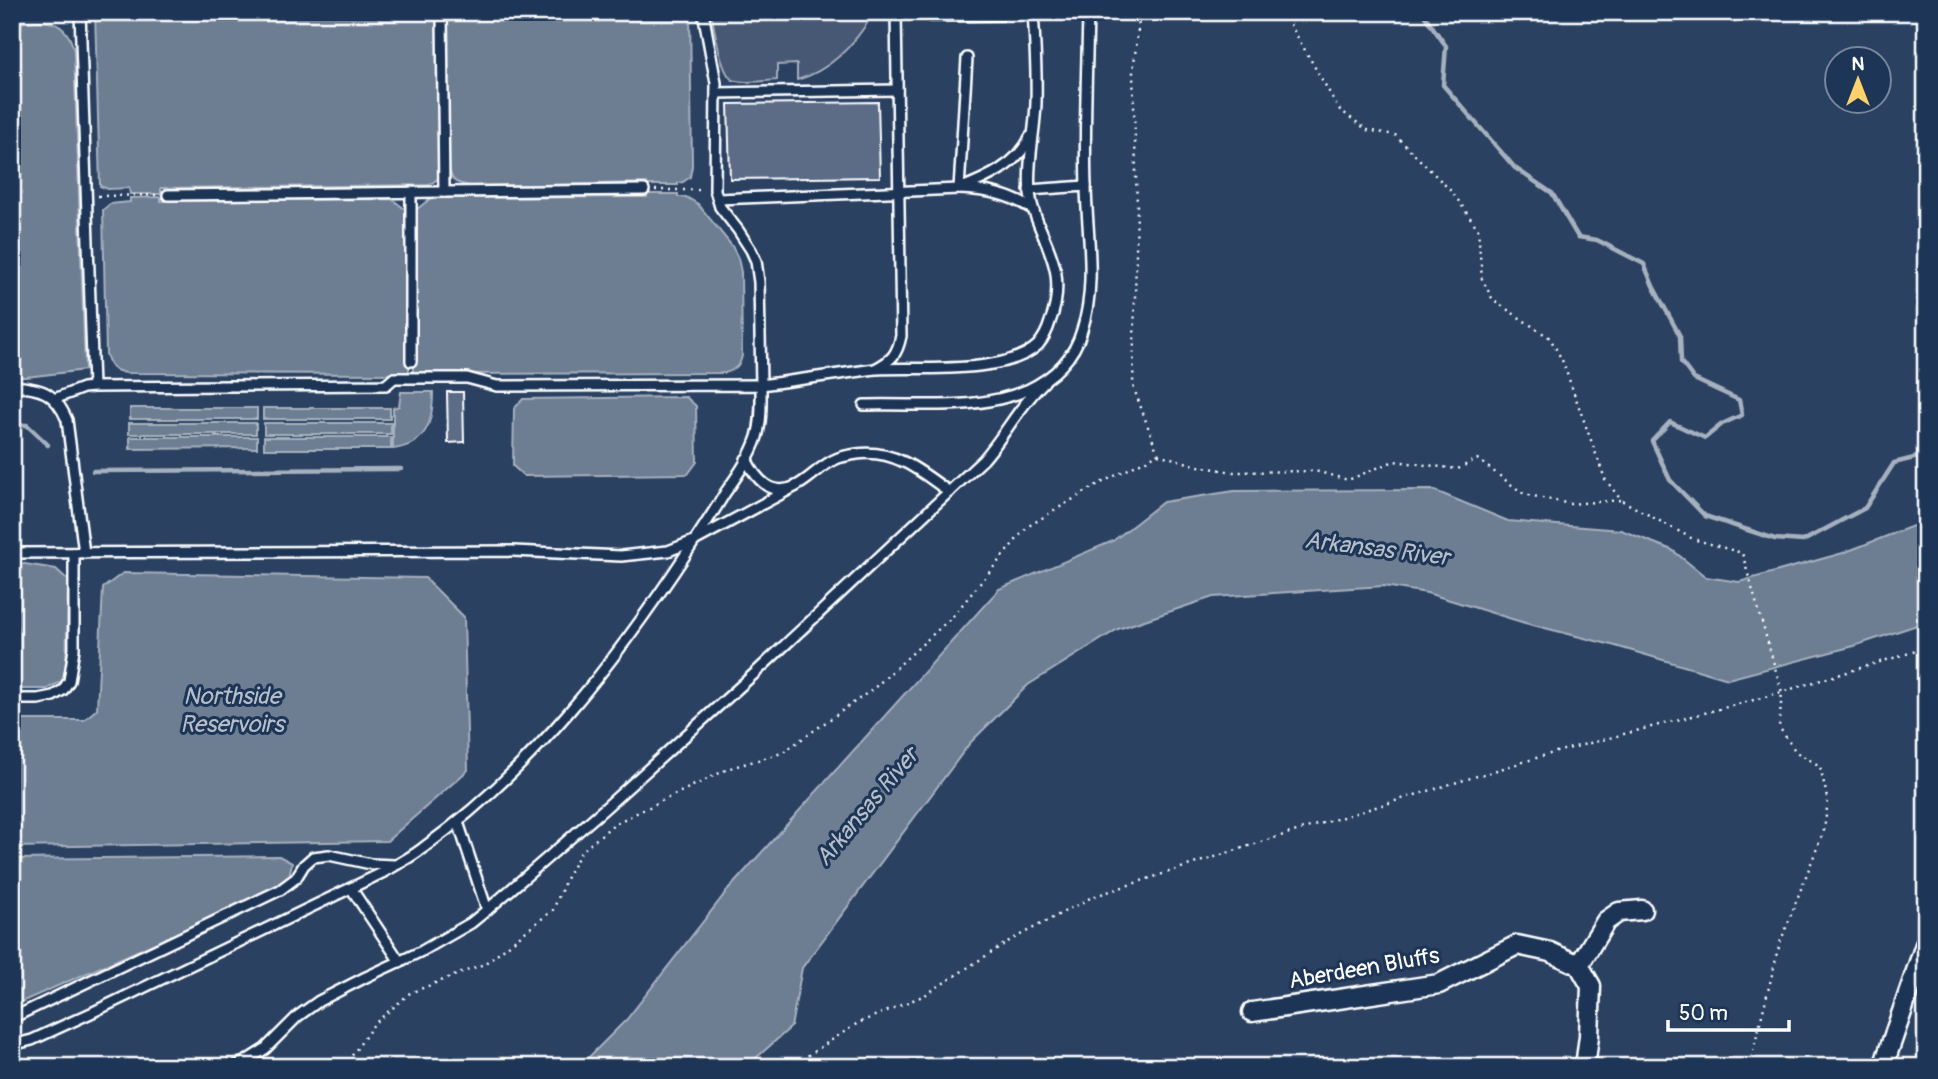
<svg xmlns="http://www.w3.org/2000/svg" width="1938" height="1079" viewBox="0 0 1938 1079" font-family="Pangolin,sans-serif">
  <rect width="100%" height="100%" fill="#2a4161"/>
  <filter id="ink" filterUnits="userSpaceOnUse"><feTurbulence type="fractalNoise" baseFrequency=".0143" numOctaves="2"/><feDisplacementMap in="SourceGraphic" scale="14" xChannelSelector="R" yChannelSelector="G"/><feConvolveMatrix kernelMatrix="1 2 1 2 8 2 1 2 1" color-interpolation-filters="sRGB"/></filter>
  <g filter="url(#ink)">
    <!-- green -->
    <path fill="#465975" stroke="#a2acba" stroke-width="2" d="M711 12H874C856 43 832 70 797 80V64L777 65V80C766 81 741 84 733 80 721 74 714 26 711 12Z"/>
    <!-- water -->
    <g fill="#6d7d92" stroke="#a7b1be" stroke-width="2">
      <path d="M95 12H437L439 178 429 185 161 188V194H130L129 188 108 189 100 186Z"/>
      <path d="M447 12H690L692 166 690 177 683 182 678 183V185H647V183L470 186C455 183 451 182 449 166Z"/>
      <path d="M12 17 15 24C43 18 67 18 74 51L85 370 26 377H12Z"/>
      <path d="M647 194H678V197H686L698 204 732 246 738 258 741 272 742 355C741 365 735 370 725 373L413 374V366L417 362 416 210 431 198 647 197Z"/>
      <path d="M161 197V201L392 199 406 210 407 362 409 365V374L126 373C113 371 110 366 106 354L103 210 110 204 130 202V198Z"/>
      <path d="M401 392H433C433 421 427 445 393 449V408L399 406Z"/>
      <path d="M686 397 696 406 697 462 688 474 524 476 513 466 514 409 523 399Z"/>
      <rect x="130" y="408" width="127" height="11"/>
      <rect x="263" y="408" width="127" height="11"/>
      <rect x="129" y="423" width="127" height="11"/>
      <rect x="264" y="423" width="127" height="11"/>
      <path d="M130 437H257V448L130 449Z"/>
      <rect x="264" y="437" width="127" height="12"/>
      <path d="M1433 490 1508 521 1621 530 1672 550 1706 577 1739 582 1843 553 1926 521V622L1854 646 1728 679 1612 645 1525 623 1427 593 1384 586 1213 597 1118 629 1028 685 970 743 802 968 791 1027 746 1067H579L627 1019 727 891 999 589 1113 541 1163 502 1234 491Z"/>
      <path d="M12 562 56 569 68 580 66 668 62 681 47 689H12Z"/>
      <path d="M123 573 425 578 464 617 468 770 387 841 12 847V720H84L97 709 103 588Z"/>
      <path d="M279 856 292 863 288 881 258 898 12 1006V859Z"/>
    </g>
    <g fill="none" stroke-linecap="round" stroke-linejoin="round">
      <!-- stream -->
      <g stroke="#a7b1be" stroke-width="4.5">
        <path d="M1422 12 1446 46 1443 85 1515 168 1552 193 1578 237 1597 240 1644 264 1653 286 1680 336 1681 362 1694 379 1739 400 1742 415 1722 424 1705 438 1670 422 1652 441 1670 480 1705 516 1775 539 1803 541 1865 508 1894 463 1926 455"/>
        <path d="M12 425H27L48 445"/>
        <path d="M93 471 401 469"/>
      </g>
    </g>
    <!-- building -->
    <g fill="#5b6c86" stroke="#fff" stroke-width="2">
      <path d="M930 12H1003V21L930 22Z"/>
      <path d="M878 102 880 177 730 179 728 104Z"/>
      <path d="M447 392H463L464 442 448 443Z"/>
    </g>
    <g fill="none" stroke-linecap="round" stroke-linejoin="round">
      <defs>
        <g id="service">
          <path d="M80 12 93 387"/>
          <path d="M442 12 444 192 644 190"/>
          <path d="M703 12 716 83 715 190 720 207 738 230 751 250 756 261 759 282 761 385 875 369C892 360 897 355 901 336L896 12"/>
          <path d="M967 58 959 189C986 190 1009 194 1032 209"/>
          <path d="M716 93 897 90"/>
          <path d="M1029 190 1086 186"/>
          <path d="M411 192V361"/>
          <path d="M168 195 444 192"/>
          <path d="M718 199 959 189C985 179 1018 165 1030 137"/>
          <path d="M877 369C918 367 1007 375 1038 345 1043 339 1048 329 1050 322 1056 307 1058 290 1056 274 1052 246 1033 222 1030 193 1027 163 1035 133 1036 103 1037 73 1035 42 1033 12"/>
          <path d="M12 386C42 388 55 392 67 420L84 553"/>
          <path d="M864 405C918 403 976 412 1027 390 1053 378 1074 358 1082 330 1097 284 1087 234 1086 187 1084 129 1087 70 1088 12"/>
          <path d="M746 459C756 479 771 498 796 486 810 479 821 465 836 459 842 456 851 455 857 454 894 449 921 471 949 492"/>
          <path d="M12 553 513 551 621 556 668 551 694 541 796 486"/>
          <path d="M12 699H38L53 696 63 690 69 681 74 649V553"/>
          <path d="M458 822 487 910"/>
          <path d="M351 888 400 962"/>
          <path d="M12 1018 280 890 296 878 304 865 313 857 329 855 371 864 394 865"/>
          <path d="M12 1045 32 1040 91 1013 382 873C396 865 410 858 423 848 532 770 615 662 688 551 700 532 713 513 725 493 737 476 750 458 757 437 762 420 761 402 761 385L497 386 467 378H394L386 385 93 387 83 388 54 399"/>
          <path d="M233 1067 246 1061 265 1049 298 1016 319 1001 366 977 422 951 471 923 487 910 604 809 754 674 983 460C1005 435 1020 405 1044 382"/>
        </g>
        <g id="minor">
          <path d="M1579 965 1606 921 1619 912 1642 910"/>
          <path d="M1252 1012 1439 984 1517 945 1550 952 1579 965 1591 986 1589 1036 1585 1067"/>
          <path d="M1883 1067 1926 942"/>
        </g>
      </defs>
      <!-- service casing -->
      <use href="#service" stroke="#fff" stroke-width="14"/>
      <!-- minor casing -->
      <use href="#minor" stroke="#fff" stroke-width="23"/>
      <!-- path -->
      <g stroke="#fff" stroke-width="2.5" stroke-dasharray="2 5" stroke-linecap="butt">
        <path d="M1283 12 1339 109 1367 130 1395 135 1453 193 1478 229 1482 279 1493 300 1550 338 1562 360 1605 479 1621 500 1693 539 1742 553 1782 692 1779 727 1796 752 1820 766 1828 801 1824 830 1780 943 1749 1067"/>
        <path d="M655 190H704"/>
        <path d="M98 196 157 195"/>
        <path d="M1158 454 1198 466 1233 472 1315 471 1348 480 1394 461 1458 469 1477 459 1524 494 1570 504 1621 500"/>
        <path d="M344 1067 374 1024 410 993 484 964 553 910 566 879 581 852 614 824 730 768 782 753 873 689 952 617 1027 527 1095 486 1158 454 1133 386 1137 207 1133 72 1140 12"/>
        <path d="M790 1067 858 1023 925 995 1009 941 1092 897 1264 841 1556 752 1765 697 1926 648"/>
      </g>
      <!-- service -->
      <use href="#service" stroke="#1d3557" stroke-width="9"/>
      <!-- minor -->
      <use href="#minor" stroke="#1d3557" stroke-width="18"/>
    </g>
  </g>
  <g text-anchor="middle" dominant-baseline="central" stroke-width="6" stroke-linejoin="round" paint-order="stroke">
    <!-- street labels -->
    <g font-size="23" fill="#fff" stroke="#1d3557">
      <text transform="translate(1364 968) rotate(-10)">Aberdeen Bluffs</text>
    </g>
    <!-- water labels -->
    <g font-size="24" font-style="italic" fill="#b6bec8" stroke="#1d3557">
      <text transform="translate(1377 549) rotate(7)">Arkansas River</text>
      <text x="232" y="696">Northside<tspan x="232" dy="28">Reservoirs</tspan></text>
      <text transform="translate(867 807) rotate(-50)">Arkansas River</text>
    </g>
  </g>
  <!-- margin -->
  <rect width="1938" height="1079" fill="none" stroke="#1d3557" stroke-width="42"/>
  <rect x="21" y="21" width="1896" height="1037" fill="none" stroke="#fff" stroke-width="2.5" filter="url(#ink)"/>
  <!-- north arrow -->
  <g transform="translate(1858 80)"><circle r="33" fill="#1d3557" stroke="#77869a" stroke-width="2"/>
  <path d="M0-5L12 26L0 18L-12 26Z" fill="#ffd166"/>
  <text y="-10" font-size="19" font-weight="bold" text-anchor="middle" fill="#ffffff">N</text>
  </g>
  <!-- scale -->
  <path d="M1668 1020v10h121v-10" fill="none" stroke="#ffffff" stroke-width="3.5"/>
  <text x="1679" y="1020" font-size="21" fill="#ffffff" stroke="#1d3557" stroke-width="5" paint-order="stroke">50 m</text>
</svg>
